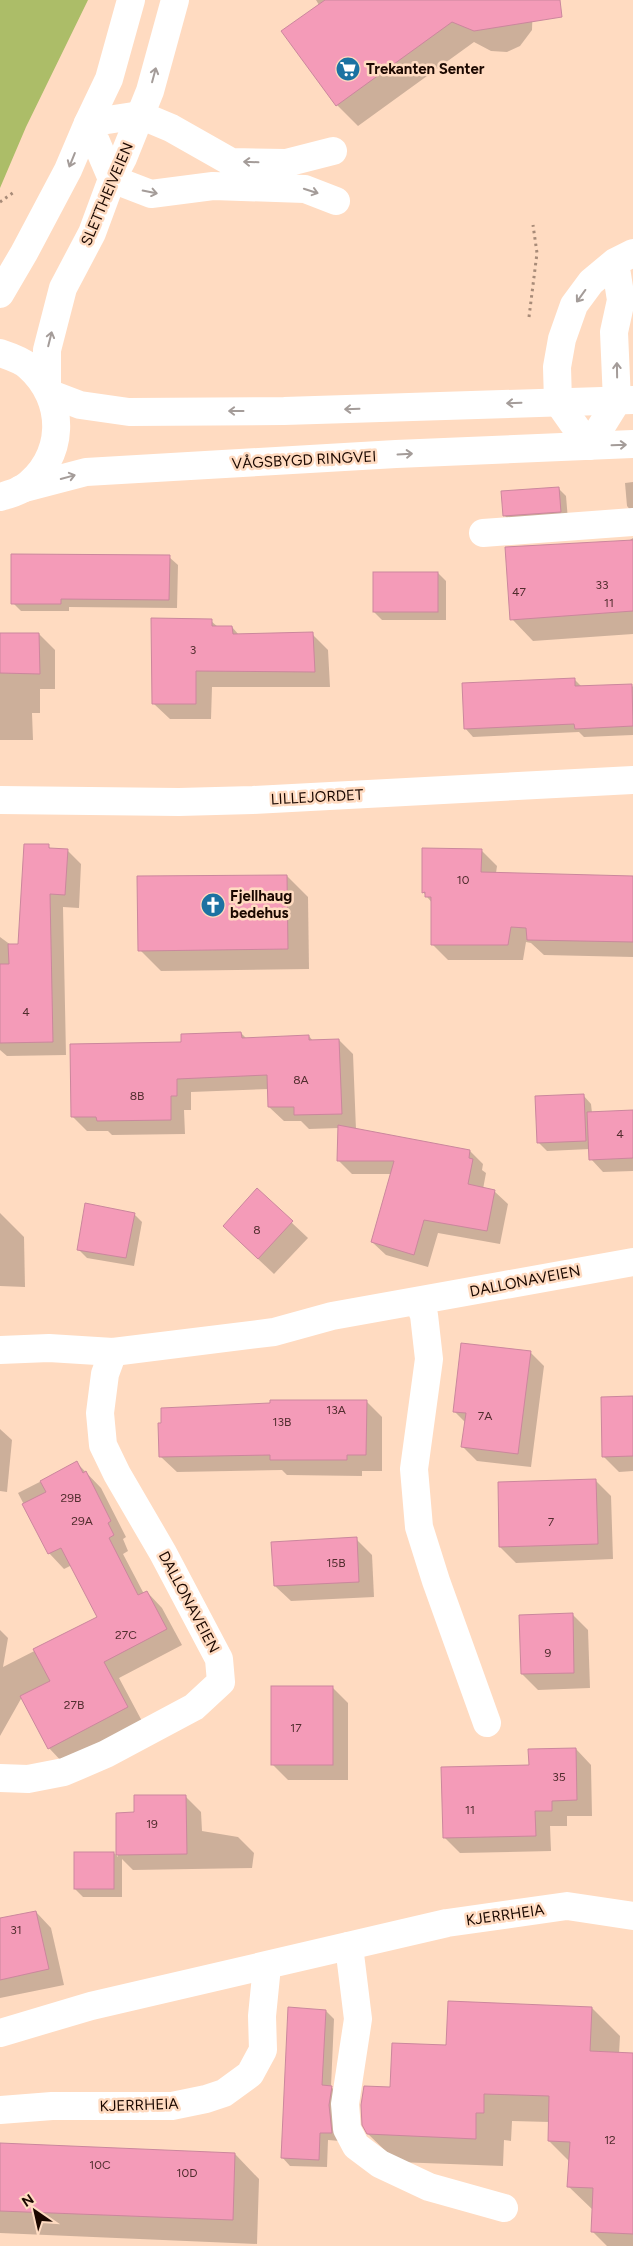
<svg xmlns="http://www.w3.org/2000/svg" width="633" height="2246" viewBox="0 0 633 2246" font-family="Figtree,sans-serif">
  <rect width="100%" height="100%" fill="#ffdbc1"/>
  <!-- forest -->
  <path fill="#acbd68" d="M0 0H88L26 127 0 188Z"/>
  <!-- shadow -->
  <g fill="#0003">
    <path d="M316 0H533L532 30 520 46 507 52 491 51 474 42 358 126 337 105 319 5Z"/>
    <path d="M633 482V513L627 506 625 483Z"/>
    <path d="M558 488 566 496 568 520 513 524 504 515Z"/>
    <path d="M633 538V634L533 641 512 619Z"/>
    <path d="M169 557 178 565 177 608 69 607V611H21L13 603Z"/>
    <path d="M438 573 446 581V620H382L374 612Z"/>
    <path d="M211 621 218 627H232L239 635 312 634 328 650 330 687H212L211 719H170L154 704Z"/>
    <path d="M0 634H39L55 650V689H40V713H32L33 740H0Z"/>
    <path d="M574 679 582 687 631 685 633 687V735L584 737 579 732 473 737 465 728Z"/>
    <path d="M48 846 52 850H67L81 864 79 908 63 907 66 1055 7 1056 0 1050V937L19 951Z"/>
    <path d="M481 850 497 866 496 873 633 877V957L544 955 531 943 526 942 523 960H448L432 944 433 904 423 892Z"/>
    <path d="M287 876 308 897 309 969 161 971 140 950Z"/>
    <path d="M241 1033 247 1039 309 1036 313 1041 339 1040 353 1054 356 1130 470 1151 483 1164 482 1170 486 1173 483 1189 494 1191 508 1204 500 1244 438 1233 428 1267 386 1255 372 1242 392 1174H352L339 1161V1128L309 1129 301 1121H284L269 1107V1089L191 1092V1110H184L185 1134 112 1135 108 1131H87L72 1116 182 1044Z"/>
    <path d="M583 1095 591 1104 592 1113 633 1111V1171L603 1172 591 1159 590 1149 547 1151 539 1143Z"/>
    <path d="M257 1190 308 1238 274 1274 240 1242Z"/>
    <path d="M0 1213 24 1237 25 1287 0 1286Z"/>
    <path d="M134 1214 142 1222 134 1266 87 1258 78 1249Z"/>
    <path d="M530 1352 544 1366 531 1467 477 1461 463 1447 466 1423 454 1411Z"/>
    <path d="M628 1396H633V1471L619 1472 603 1456Z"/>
    <path d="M366 1401 382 1417V1471H362V1476L287 1475 282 1470 177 1472 161 1457Z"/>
    <path d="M0 1429 12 1440 7 1492 0 1491Z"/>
    <path d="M77 1463 101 1488 126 1537 123 1539 128 1551 123 1554 144 1594 147 1592 162 1608 182 1645 119 1678 143 1723 64 1764 49 1748 22 1697 0 1736V1630L8 1638 3 1667 99 1618 72 1565 64 1569 49 1553 18 1493Z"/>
    <path d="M595 1480 611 1496 613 1559 516 1563 500 1547Z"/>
    <path d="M356 1539 372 1555 374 1597 291 1601 275 1586Z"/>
    <path d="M572 1614 588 1630 590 1688 538 1690 522 1674Z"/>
    <path d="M332 1687 348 1703V1780H288L272 1764Z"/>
    <path d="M576 1749 591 1765 592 1816H567V1826H550L551 1851 460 1853 444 1837 530 1766Z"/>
    <path d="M185 1796 201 1812 202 1831 238 1837 254 1853 252 1868 133 1870 122 1859V1897H83L75 1889 114 1853 118 1857 117 1817 136 1820Z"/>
    <path d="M36 1912 51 1928 64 1985 0 1998V1920Z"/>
    <path d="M592 2008 620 2036 619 2054H633V2246H607L593 2232 594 2211 569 2187 570 2162 549 2141 550 2122 512 2121 511 2141 504 2140 503 2166 397 2162 368 2134 391 2088 447 2046Z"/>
    <path d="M326 2011 334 2019 331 2087 340 2095V2141L328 2140 327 2167 290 2166 282 2157Z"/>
    <path d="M0 2144 235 2154 259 2179 257 2244 0 2233Z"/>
  </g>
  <!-- building -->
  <g fill="#f49bb8" stroke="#cb879d">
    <path d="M325 0H560L562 17 474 31 452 22 336 106 281 31Z"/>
    <path d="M559 487 561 512 503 516 501 491Z"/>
    <path d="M633 540V611L510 620 505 547Z"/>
    <path d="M11 554 170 555 169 600 61 599V604H11Z"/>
    <rect x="373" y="572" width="65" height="40"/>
    <path d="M151 618 212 619V626H232L233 634 313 632 315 672 196 671V704H152Z"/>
    <path d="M0 633H39L40 674 0 673Z"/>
    <path d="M575 678V686L632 684 633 726 575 729 574 724 464 729 462 683Z"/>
    <path d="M24 844H49V848L68 849 65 895 50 894 53 1042 0 1043V964H9L8 944H18Z"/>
    <path d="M422 848 482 849 481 872 633 876V942L527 940 526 928 511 927 508 945H431V897H425V892L422 893Z"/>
    <path d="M287 875 288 949 138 951 137 876Z"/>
    <path d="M241 1032 242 1038 309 1035V1040L339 1039 342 1114 294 1115V1107H268L267 1075 177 1079V1096H171V1120L97 1121 96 1117H71L70 1044 181 1042V1034Z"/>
    <path d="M584 1094 586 1141 537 1143 535 1096Z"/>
    <path d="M633 1110V1158L589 1160 587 1112Z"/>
    <path d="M338 1125 470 1150 469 1158 473 1159 468 1184 495 1190 487 1231 424 1220 414 1255 371 1242 394 1161H337Z"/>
    <path d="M257 1188 293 1221 258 1259 223 1226Z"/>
    <path d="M85 1203 135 1213 126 1258 77 1250Z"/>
    <path d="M461 1343 531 1351 518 1454 461 1447 466 1413 453 1412Z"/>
    <path d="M633 1396V1456L602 1457 601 1397Z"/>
    <path d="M270 1400H367L366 1455H347V1460H270V1455L159 1457 158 1423H161V1408L270 1403Z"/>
    <path d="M77 1461 83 1473 86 1471 111 1521 108 1523 114 1535 109 1538 138 1595 147 1591 167 1629 104 1662 128 1707 48 1749 20 1696 50 1681 33 1649 97 1617 61 1548 48 1554 22 1504 46 1492 40 1481Z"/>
    <path d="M596 1479 598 1544 499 1547 498 1482Z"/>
    <path d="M357 1537 359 1582 274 1586 271 1542Z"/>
    <path d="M573 1613 574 1673 521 1674 519 1615Z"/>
    <rect x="271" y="1686" width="62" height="79"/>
    <path d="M576 1748 577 1800 552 1801V1811H535L536 1836 443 1838 441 1767 529 1765 528 1749Z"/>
    <path d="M134 1795H186L187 1854 116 1855V1813L134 1812Z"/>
    <rect x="74" y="1852" width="40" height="37"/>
    <path d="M36 1911 49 1969 0 1980V1918Z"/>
    <path d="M448 2001 592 2007 590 2051 633 2053V2234L591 2232 593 2188 567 2187 570 2142 548 2141 549 2096 484 2094V2113H476V2139L367 2134 362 2125 361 2105 364 2086 390 2087 392 2043 446 2045Z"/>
    <path d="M288 2007 326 2010 322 2085 332 2086 329 2105 332 2133H320L319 2160 281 2158Z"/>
    <path d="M0 2143 235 2153 233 2220 0 2211Z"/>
  </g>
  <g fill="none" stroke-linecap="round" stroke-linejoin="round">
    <!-- path -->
    <g stroke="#a88b78" stroke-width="3" stroke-dasharray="2.5 4" stroke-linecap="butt">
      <path d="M0 202 14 192"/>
      <path d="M529 317 537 253 533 225"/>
    </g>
    <!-- minor -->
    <g stroke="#fff" stroke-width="28">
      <path d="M333 151 286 163 231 162 171 128 140 115 88 123 112 179 151 194 213 186 305 189 336 201"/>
      <path d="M615 262 621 300 614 332 617 401 589 446 558 402 557 367 562 339 574 305 591 282 615 262 633 253"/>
      <path d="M0 294 24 253 68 170 88 123 109 79 131 0"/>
      <path d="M0 353C9 356 21 360 28 366 67 400 66 459 22 489 15 493 7 495 0 497"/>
      <path d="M47 388V350L63 288 92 233 112 179 123 158 150 91 175 0"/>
      <path d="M51 394 80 405 129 412 284 411 633 400"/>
      <path d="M21 489 86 472 396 454 633 444"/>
      <path d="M483 533 633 522"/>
      <path d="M0 800 179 802 253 800 633 780"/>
      <path d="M418 1302 424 1315 429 1359 414 1469 419 1527 436 1581 487 1723"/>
      <path d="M0 1350 49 1348 113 1352 274 1332 332 1316 633 1262"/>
      <path d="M0 1778 28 1779 64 1772 106 1754 194 1707 221 1682 219 1659 163 1553 117 1474 103 1445 100 1413 105 1374 113 1352"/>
      <path d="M349 1946 358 2019 345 2104 347 2129 356 2146 380 2164 429 2187 504 2208"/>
      <path d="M0 2033 91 2006 447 1923 567 1906 633 1916"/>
      <path d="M0 2110 52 2106H172L206 2099 224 2093 250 2074 263 2050 262 2016 267 1966"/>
    </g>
  </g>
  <!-- one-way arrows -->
  <defs><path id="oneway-shaft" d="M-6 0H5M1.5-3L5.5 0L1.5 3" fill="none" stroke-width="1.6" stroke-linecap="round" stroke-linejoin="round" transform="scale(1.25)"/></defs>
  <g stroke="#a49c99">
    <use href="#oneway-shaft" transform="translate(154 75) rotate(-75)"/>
    <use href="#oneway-shaft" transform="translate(72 160) rotate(112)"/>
    <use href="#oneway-shaft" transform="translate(251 162) rotate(-178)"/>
    <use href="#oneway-shaft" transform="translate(311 191) rotate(18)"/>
    <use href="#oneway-shaft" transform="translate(150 192) rotate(11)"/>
    <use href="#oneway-shaft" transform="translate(581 296) rotate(126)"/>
    <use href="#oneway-shaft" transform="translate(50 339) rotate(-76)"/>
    <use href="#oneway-shaft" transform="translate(617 370) rotate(-91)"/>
    <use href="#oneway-shaft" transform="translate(514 403) rotate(178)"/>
    <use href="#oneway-shaft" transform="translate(352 409) rotate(178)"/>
    <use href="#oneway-shaft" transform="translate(236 411) rotate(180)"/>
    <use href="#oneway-shaft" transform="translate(619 445) rotate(-2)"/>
    <use href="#oneway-shaft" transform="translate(405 454) rotate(-3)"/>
    <use href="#oneway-shaft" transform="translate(68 477) rotate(-15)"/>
  </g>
  <!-- icons -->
  <defs>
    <symbol id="supermarket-disc" viewBox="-11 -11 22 22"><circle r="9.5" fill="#1b72a2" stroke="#ffdbc1"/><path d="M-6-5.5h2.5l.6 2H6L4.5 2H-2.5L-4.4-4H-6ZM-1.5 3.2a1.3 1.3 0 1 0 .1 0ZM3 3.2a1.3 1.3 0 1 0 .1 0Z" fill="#fff"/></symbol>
    <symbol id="church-disc" viewBox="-11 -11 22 22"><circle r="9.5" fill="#1b72a2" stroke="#ffdbc1"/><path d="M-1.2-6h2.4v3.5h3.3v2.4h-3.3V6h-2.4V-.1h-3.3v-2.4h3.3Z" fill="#fff"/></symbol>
  </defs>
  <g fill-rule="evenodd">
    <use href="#supermarket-disc" x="334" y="55" width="28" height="28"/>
    <use href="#church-disc" x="199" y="891" width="28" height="28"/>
  </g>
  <g text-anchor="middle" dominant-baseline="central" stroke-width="5" stroke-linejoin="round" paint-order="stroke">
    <!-- number labels -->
    <g font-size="12" fill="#512d2e">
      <text x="602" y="585">33</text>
      <text x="519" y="592">47</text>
      <text x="609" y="603">11</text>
      <text x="193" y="650">3</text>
      <text x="463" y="880">10</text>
      <text x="26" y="1012">4</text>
      <text x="301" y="1080">8A</text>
      <text x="137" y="1096">8B</text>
      <text x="620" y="1134">4</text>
      <text x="257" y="1230">8</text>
      <text x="336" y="1410">13A</text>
      <text x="485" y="1416">7A</text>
      <text x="282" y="1422">13B</text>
      <text x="71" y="1498">29B</text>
      <text x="82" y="1521">29A</text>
      <text x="551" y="1522">7</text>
      <text x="336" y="1563">15B</text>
      <text x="126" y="1635">27C</text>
      <text x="548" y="1653">9</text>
      <text x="74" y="1705">27B</text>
      <text x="296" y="1728">17</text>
      <text x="559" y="1777">35</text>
      <text x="470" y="1810">11</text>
      <text x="152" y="1824">19</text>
      <text x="16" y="1930">31</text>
      <text x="610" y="2140">12</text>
      <text x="100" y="2165">10C</text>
      <text x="187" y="2173">10D</text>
    </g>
    <!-- poi labels -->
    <g font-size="15" font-weight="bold" fill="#1b0800" stroke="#ffdbc1" text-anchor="start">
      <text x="366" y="69">Trekanten Senter</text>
      <text x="230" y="896">Fjellhaug<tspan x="230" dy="17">bedehus</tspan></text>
    </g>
    <!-- street labels -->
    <g font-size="15" fill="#1b0800" stroke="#ffdbc1">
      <text transform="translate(107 194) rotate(-67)">SLETTHEIVEIEN</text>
      <text transform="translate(304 460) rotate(-3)">VÅGSBYGD RINGVEI</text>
      <text transform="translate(317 797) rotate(-3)">LILLEJORDET</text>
      <text transform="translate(525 1281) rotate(-11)">DALLONAVEIEN</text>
      <text transform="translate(189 1602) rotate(62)">DALLONAVEIEN</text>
      <text transform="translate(505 1915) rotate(-8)">KJERRHEIA</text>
      <text transform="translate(139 2105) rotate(-2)">KJERRHEIA</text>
    </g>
  </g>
  <!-- north arrow -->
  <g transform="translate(35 2211) rotate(326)" stroke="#ffdbc1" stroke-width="4" paint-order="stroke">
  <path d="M0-4L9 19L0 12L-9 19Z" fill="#1b0800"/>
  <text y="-8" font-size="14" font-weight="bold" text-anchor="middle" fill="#1b0800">N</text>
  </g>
</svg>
